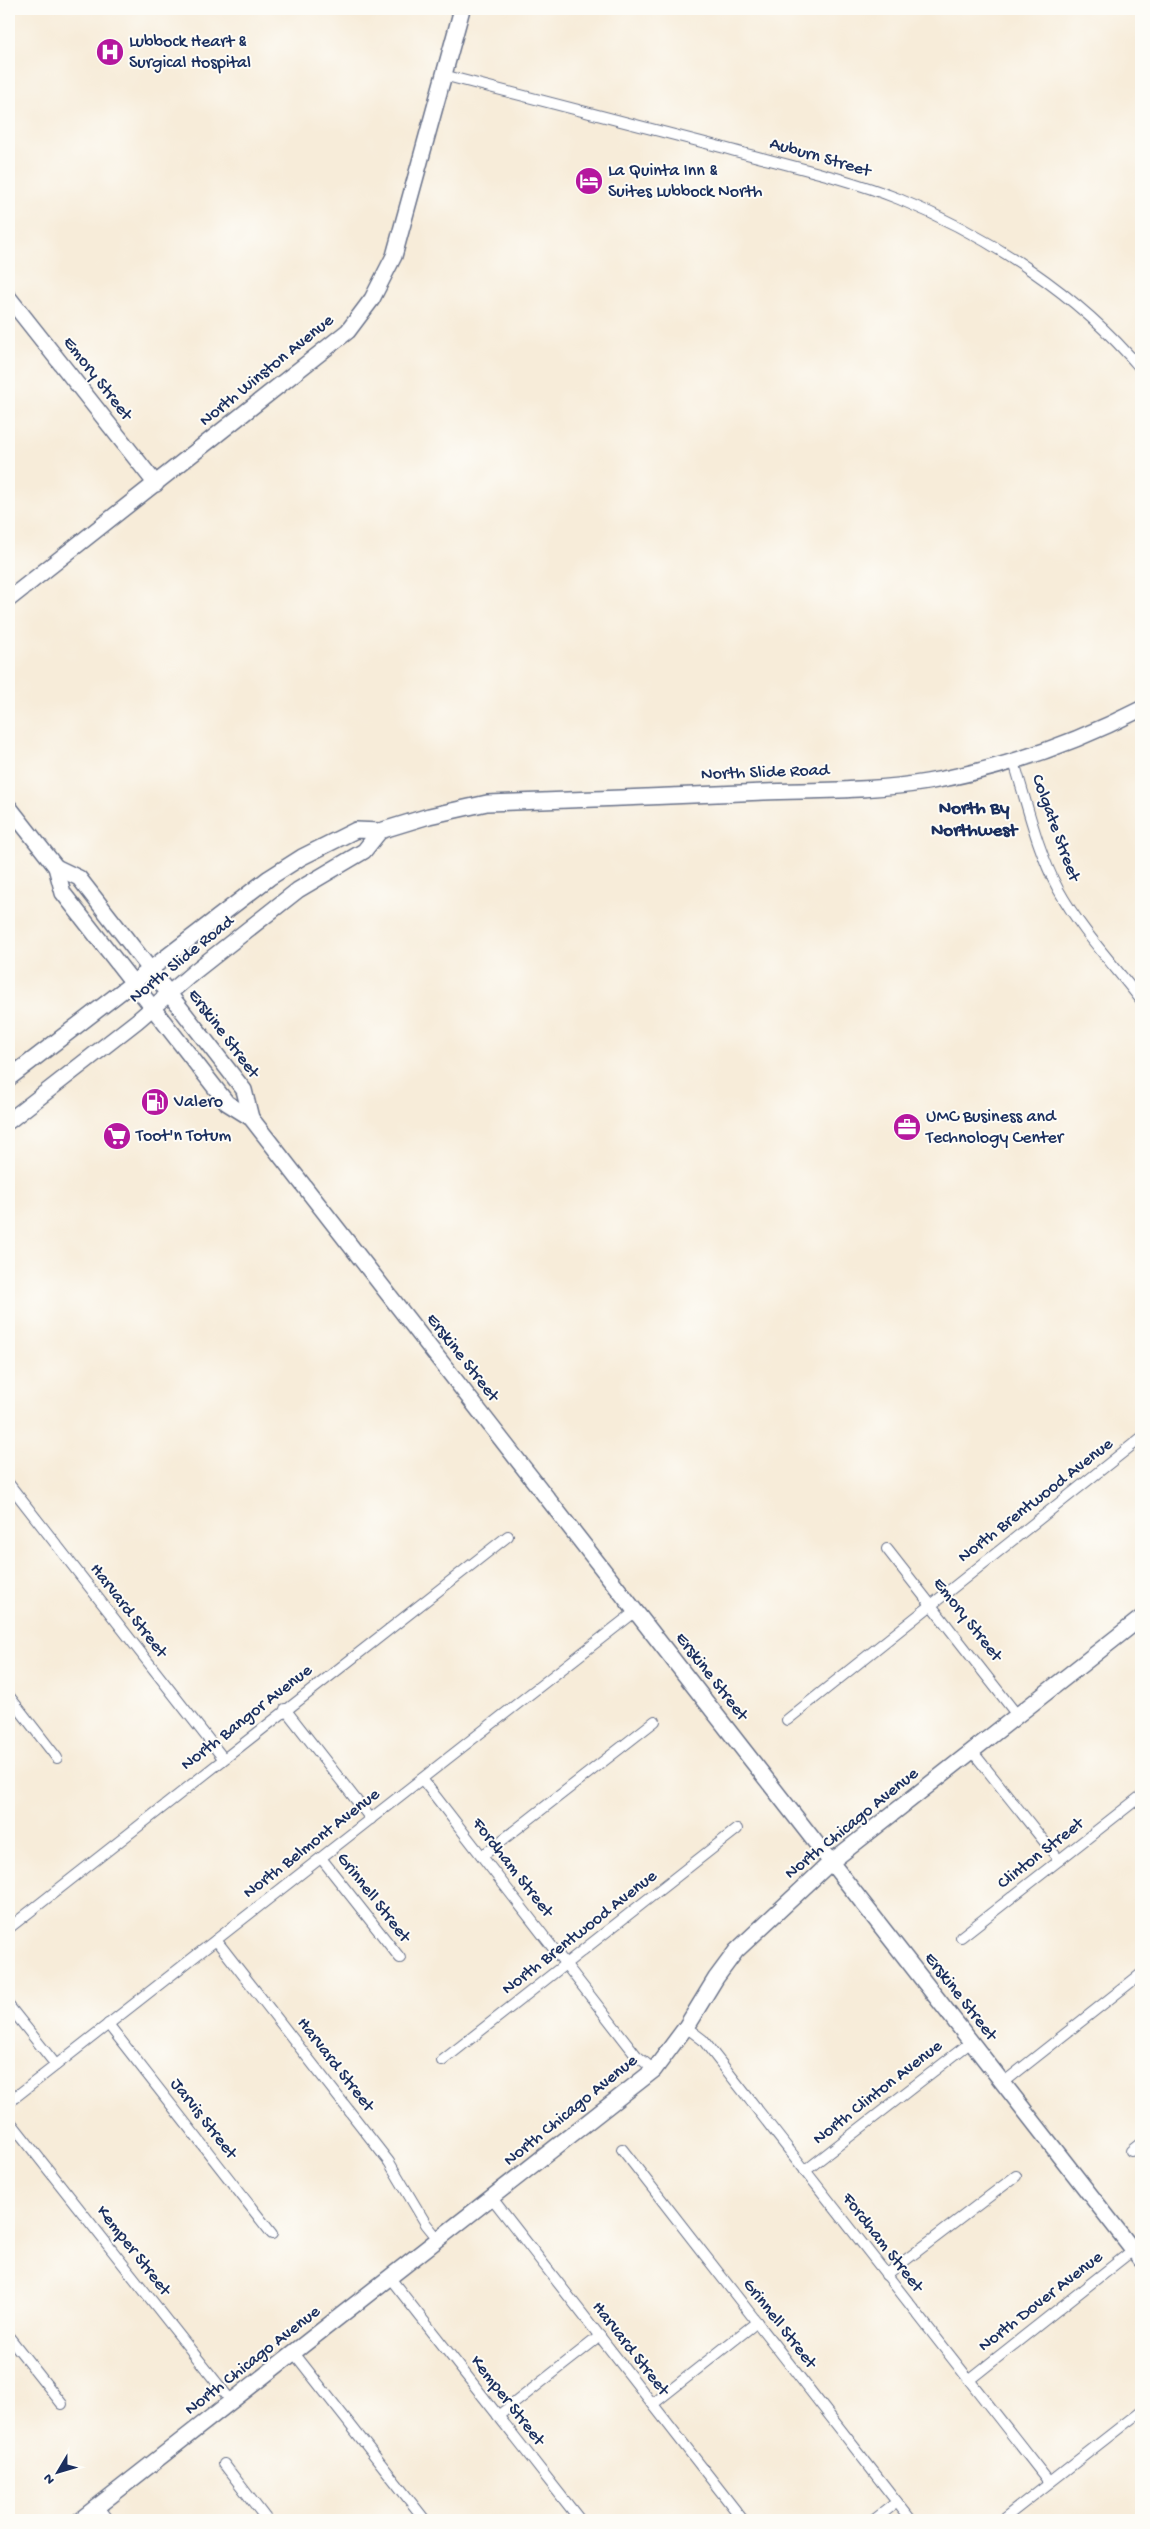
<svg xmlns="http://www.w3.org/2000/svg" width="1150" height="2529" viewBox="0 0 1150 2529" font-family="'Gochi Hand',sans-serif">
  <rect width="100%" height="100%" fill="#fdfcf7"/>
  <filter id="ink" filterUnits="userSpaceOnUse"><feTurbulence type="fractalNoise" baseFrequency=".02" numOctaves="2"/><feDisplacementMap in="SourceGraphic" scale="10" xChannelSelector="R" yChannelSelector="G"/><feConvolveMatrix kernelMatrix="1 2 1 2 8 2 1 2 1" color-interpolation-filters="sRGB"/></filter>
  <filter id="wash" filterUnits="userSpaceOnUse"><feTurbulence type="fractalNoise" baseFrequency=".0096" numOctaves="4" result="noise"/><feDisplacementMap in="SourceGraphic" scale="20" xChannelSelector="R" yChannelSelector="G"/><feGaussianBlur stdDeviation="1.12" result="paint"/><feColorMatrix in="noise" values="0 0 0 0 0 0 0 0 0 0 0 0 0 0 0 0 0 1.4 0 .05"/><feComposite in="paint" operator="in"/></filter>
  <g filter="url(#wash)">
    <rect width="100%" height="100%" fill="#f7ecd9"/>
  </g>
  <g filter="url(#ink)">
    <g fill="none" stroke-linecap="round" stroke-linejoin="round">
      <defs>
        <g id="street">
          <path d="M443 75C535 98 626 122 717 146 777 163 841 176 899 199 989 236 1078 294 1141 369"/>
          <path d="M1014 762C1027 804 1037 850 1058 889 1080 929 1113 964 1141 1000"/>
          <path d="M9 1484 223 1758"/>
          <path d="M887 1549 1017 1715"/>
          <path d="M9 1696 57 1758"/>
          <path d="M285 1709 371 1819"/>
          <path d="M787 1720 1141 1438"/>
          <path d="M972 1751 1059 1860"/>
          <path d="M422 1779 636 2055 654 2070"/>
          <path d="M482 1856 655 1721"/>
          <path d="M321 1858 400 1958"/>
          <path d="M9 1928 508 1536"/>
          <path d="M961 1937 1141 1796"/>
          <path d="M216 1940 389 2162 426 2224 439 2240"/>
          <path d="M9 2006 56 2065"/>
          <path d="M108 2024 272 2234"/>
          <path d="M686 2027 703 2040 1049 2482"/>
          <path d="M442 2061 737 1829"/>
          <path d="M1003 2083 1141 1974"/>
          <path d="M9 2102 636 1611"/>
          <path d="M9 2120 232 2402"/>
          <path d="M622 2149 911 2520"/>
          <path d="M1131 2151 1141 2143"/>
          <path d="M805 2171 971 2042"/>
          <path d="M492 2198 743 2520"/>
          <path d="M886 2275 1016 2176"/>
          <path d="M390 2278 580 2520"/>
          <path d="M9 2337 62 2404"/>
          <path d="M294 2353 425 2520"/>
          <path d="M969 2380 1133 2250"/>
          <path d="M653 2404 757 2322"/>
          <path d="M498 2416 600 2336"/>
          <path d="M224 2464 267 2520"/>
          <path d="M98 2506 109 2520"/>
          <path d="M874 2520 897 2502"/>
          <path d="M1002 2520 1141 2411"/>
        </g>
        <g id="secondary">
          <path d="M9 298 156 484"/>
          <path d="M9 599 348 331 372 299 394 256 462 9"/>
          <path d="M9 807 56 867 63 893 227 1103 251 1118 1141 2260"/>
          <path d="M56 867 79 878 244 1090 251 1118"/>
          <path d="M9 1078 269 878 302 857 356 830 380 831 429 816 487 803C579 800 672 796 764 792 817 790 874 791 927 782 1002 769 1073 744 1141 709"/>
          <path d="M9 1121 137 1021 194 972 298 890 364 851 380 831"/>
          <path d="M80 2520 654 2070 686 2027 716 1978 736 1951 831 1862 1141 1618"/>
        </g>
      </defs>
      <!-- street casing -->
      <use href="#street" stroke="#687189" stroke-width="12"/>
      <!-- secondary casing -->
      <use href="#secondary" stroke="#687189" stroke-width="18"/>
      <!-- street -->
      <use href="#street" stroke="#fff" stroke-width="10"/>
      <!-- secondary -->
      <use href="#secondary" stroke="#fff" stroke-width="15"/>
    </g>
  </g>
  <!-- icons -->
  <defs>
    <symbol id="hospital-disc" viewBox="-11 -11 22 22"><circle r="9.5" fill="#b5179e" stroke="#fdfcf7"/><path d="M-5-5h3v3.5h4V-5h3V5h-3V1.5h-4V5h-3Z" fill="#fff"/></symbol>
    <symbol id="hotel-disc" viewBox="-11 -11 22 22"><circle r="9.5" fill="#b5179e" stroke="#fdfcf7"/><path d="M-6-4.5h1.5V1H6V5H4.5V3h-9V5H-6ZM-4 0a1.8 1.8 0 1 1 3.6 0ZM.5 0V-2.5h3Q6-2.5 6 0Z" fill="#fff"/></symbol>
    <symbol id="fuel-disc" viewBox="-11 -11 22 22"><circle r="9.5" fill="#b5179e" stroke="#fdfcf7"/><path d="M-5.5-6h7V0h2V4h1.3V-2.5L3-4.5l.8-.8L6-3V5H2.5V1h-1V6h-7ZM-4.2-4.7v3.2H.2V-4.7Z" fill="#fff"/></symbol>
    <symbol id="office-disc" viewBox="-11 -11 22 22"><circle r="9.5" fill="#b5179e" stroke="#fdfcf7"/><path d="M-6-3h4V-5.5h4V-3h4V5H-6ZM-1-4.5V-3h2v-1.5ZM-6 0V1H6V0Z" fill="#fff"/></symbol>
    <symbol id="supermarket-disc" viewBox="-11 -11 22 22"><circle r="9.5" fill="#b5179e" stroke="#fdfcf7"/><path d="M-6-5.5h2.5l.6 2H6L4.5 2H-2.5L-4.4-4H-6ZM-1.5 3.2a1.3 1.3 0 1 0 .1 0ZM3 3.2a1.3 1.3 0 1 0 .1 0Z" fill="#fff"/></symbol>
  </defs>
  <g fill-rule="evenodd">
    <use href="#hospital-disc" x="94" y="36" width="32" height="32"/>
    <use href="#hotel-disc" x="573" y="165" width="32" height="32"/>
    <use href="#fuel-disc" x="139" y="1086" width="32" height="32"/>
    <use href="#office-disc" x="891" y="1111" width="32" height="32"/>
    <use href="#supermarket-disc" x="101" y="1120" width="32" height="32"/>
  </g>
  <g text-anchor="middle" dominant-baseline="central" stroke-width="4" stroke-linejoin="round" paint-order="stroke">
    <!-- poi labels -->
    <g font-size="18" fill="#1b2f5e" stroke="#fdfcf7" text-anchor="start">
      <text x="129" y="42">Lubbock Heart &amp;<tspan x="129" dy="21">Surgical Hospital</tspan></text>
      <text x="608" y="171">La Quinta Inn &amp;<tspan x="608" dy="21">Suites Lubbock North</tspan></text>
      <text x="174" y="1102">Valero</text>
      <text x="926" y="1117">UMC Business and<tspan x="926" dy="21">Technology Center</tspan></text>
      <text x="136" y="1136">Toot'n Totum</text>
    </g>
    <!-- street labels -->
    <g font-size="18" fill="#1b2f5e" stroke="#fdfcf7">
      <text transform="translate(820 158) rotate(16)">Auburn Street</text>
      <text transform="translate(267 371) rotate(-39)">North Winston Avenue</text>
      <text transform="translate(97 379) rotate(52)">Emory Street</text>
      <text transform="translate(765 773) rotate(-2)">North Slide Road</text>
      <text transform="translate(1055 828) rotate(70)">Colgate Street</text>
      <text transform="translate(182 960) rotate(-39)">North Slide Road</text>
      <text transform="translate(223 1034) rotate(53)">Erskine Street</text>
      <text transform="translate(462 1358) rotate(52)">Erskine Street</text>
      <text transform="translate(1036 1501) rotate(-38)">North Brentwood Avenue</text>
      <text transform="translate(128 1611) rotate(52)">Harvard Street</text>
      <text transform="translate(967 1620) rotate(52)">Emory Street</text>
      <text transform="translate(711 1677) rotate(52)">Erskine Street</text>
      <text transform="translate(247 1718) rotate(-38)">North Bangor Avenue</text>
      <text transform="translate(852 1824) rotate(-39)">North Chicago Avenue</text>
      <text transform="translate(312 1844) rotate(-38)">North Belmont Avenue</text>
      <text transform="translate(1041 1854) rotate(-38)">Clinton Street</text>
      <text transform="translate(512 1868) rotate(52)">Fordham Street</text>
      <text transform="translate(373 1898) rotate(52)">Grinnell Street</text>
      <text transform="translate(580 1933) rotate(-38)">North Brentwood Avenue</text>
      <text transform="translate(960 1997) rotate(52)">Erskine Street</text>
      <text transform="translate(335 2065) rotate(52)">Harvard Street</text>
      <text transform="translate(878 2093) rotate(-38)">North Clinton Avenue</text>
      <text transform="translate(571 2111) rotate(-39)">North Chicago Avenue</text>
      <text transform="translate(203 2119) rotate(52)">Jarvis Street</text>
      <text transform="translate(882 2243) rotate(52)">Fordham Street</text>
      <text transform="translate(133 2251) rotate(52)">Kemper Street</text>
      <text transform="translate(1041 2302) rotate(-38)">North Dover Avenue</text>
      <text transform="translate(779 2324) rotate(52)">Grinnell Street</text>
      <text transform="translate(630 2349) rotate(52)">Harvard Street</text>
      <text transform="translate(253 2361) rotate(-38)">North Chicago Avenue</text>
      <text transform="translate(507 2401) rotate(52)">Kemper Street</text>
    </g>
    <!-- neighbourhood labels -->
    <g font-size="19" font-weight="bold" fill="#1b2f5e" stroke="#fdfcf7">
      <text x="974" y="809">North By<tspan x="974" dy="22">Northwest</tspan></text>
    </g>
  </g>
  <!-- margin -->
  <rect width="1150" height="2529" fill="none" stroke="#fdfcf7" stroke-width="30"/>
  <!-- north arrow -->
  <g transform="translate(58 2472) rotate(232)" stroke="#fdfcf7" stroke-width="4" paint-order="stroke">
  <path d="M0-4L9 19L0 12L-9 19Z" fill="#1b2f5e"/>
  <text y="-8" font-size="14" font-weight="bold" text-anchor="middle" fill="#1b2f5e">N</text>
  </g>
</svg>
